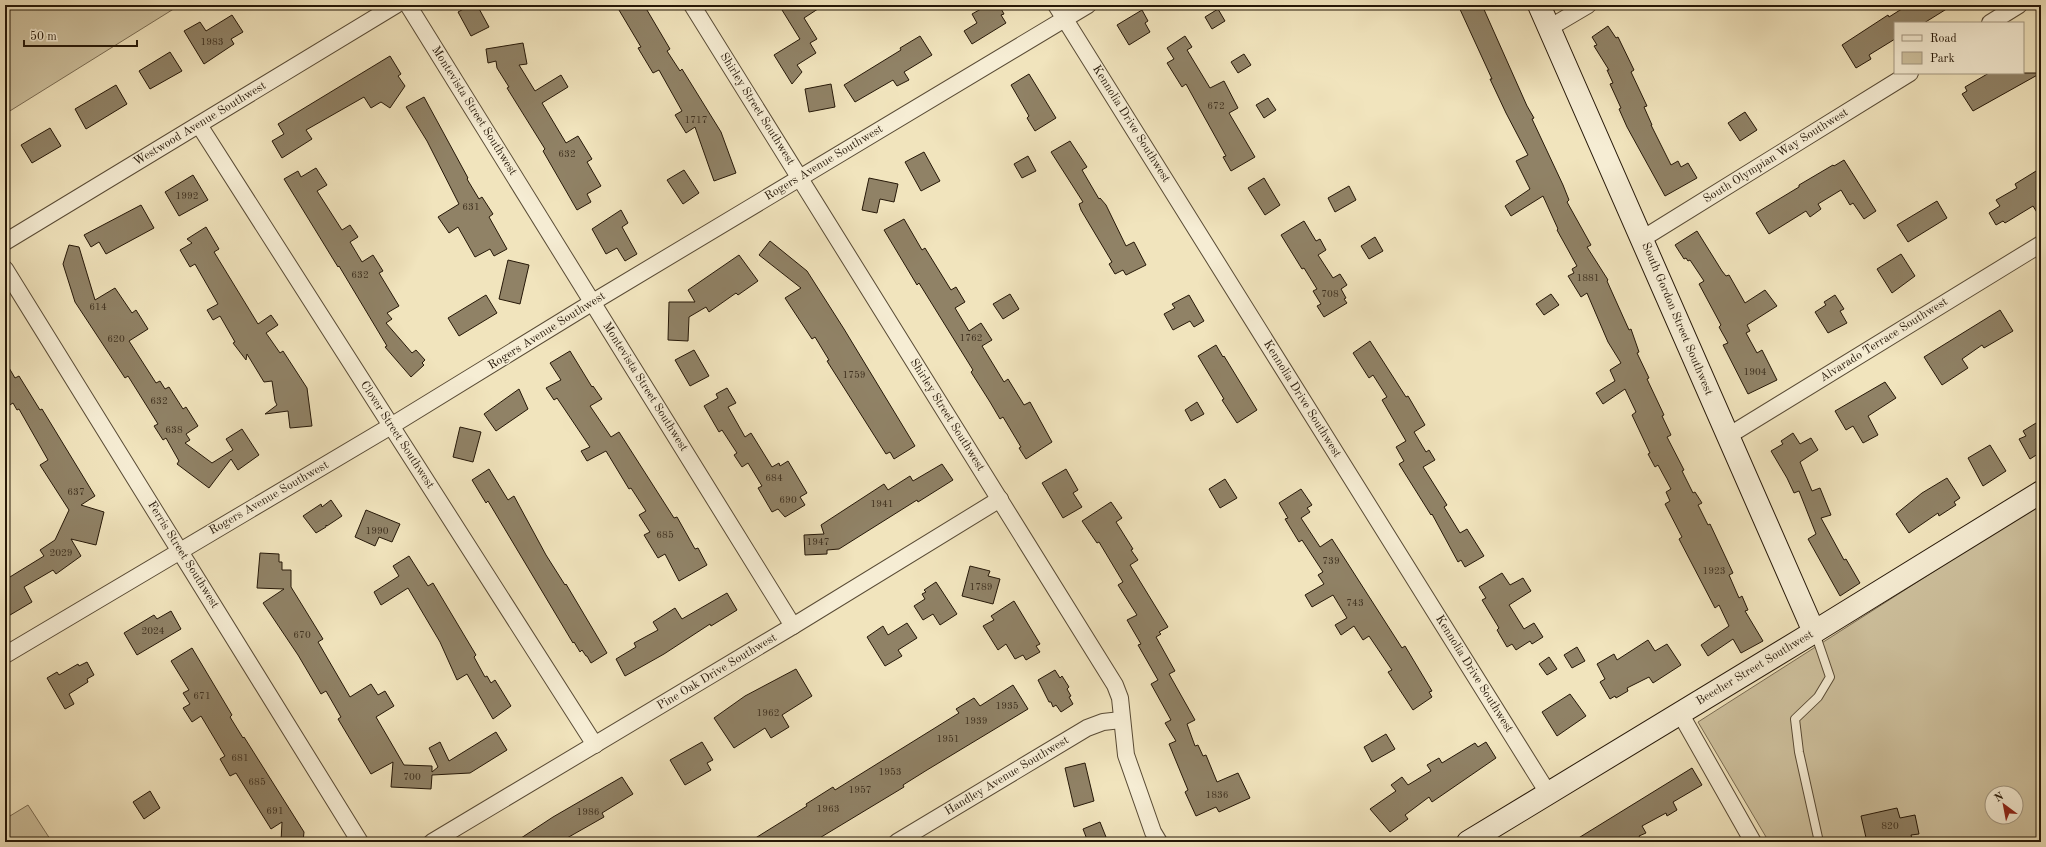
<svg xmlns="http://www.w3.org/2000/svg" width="2046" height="847" viewBox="0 0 2046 847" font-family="'Old Standard TT',serif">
  <rect width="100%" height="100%" fill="#f1e4bd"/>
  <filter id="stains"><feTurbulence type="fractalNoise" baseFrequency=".005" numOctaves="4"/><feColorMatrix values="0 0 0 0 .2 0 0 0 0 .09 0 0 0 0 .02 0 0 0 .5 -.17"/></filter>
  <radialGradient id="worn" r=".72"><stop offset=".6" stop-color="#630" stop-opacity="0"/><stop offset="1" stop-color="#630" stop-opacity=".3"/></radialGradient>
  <!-- green -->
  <g fill="#cec19e" stroke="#7a6c53" fill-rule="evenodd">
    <path d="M5 5H180L5 114Z"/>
    <path d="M2041 503V842H1769L1698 722ZM1992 793H2016V817H1992Z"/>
    <path d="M28 805 52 842H5V819Z"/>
  </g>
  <!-- building -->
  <g fill="#908266" stroke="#261808">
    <path d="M471 5H477L489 27 471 36 458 12Z"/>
    <path d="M616 5H644L670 49 667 51 680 71 682 69 721 132 736 173 714 181 695 127 686 133 675 115 682 111 659 70 653 73 638 48 641 47Z"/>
    <path d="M791 5H824L804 18 817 39 810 43 816 53 797 65 802 72 792 84 774 55 800 39 782 10Z"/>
    <path d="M988 5H999L1004 14 1001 15 1006 23 972 44 964 31 977 23 972 14Z"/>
    <path d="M1458 5H1482L1527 106 1534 118 1532 119 1563 185 1569 200 1567 202 1591 245 1587 247 1608 280 1607 281 1629 330 1631 329 1639 352 1637 353 1649 378 1647 379 1664 415 1662 416 1671 435 1667 437 1684 470 1682 471 1693 493 1695 492 1702 503 1698 505 1708 525 1710 524 1733 573 1729 575 1739 598 1742 596 1748 610 1745 611 1763 641 1741 653 1733 639 1708 656 1701 645 1729 626 1719 605 1715 608 1679 539 1682 537 1665 504 1670 501 1666 492 1671 489 1658 465 1655 467 1648 454 1650 453 1632 415 1636 412 1625 389 1603 404 1596 393 1615 381 1610 370 1621 363 1608 342 1587 293 1581 297 1568 276 1574 273 1572 269 1577 266 1557 230 1558 229 1543 196 1511 216 1505 206 1530 189 1516 161 1528 155 1506 113 1490 79H1492Z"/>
    <path d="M1908 5H1953L1924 23H1895V39L1869 55 1871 59 1856 68 1842 45 1888 15 1889 17Z"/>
    <path d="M1218 9 1225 21 1212 29 1205 17Z"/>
    <path d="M1142 10 1148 21 1145 23 1150 32 1129 45 1117 25Z"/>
    <path d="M232 15 243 32 231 39 234 44 204 64 184 31 200 22 206 31Z"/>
    <path d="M1608 26 1616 38 1618 37 1634 70 1631 72 1647 106 1644 107 1652 125H1651L1671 165 1678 161 1681 167 1688 163 1697 178 1665 196 1627 127 1619 109 1621 108 1610 84 1613 83 1607 70H1609L1594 46 1597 45 1592 37Z"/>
    <path d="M920 36 932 55 904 72 909 80 897 86 893 80 855 102 844 85 901 50 900 48Z"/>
    <path d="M1185 36 1192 47 1187 50 1210 88 1224 81 1238 108 1229 113 1255 157 1231 171 1223 157 1226 156 1186 84 1182 87 1167 63 1174 59 1167 48Z"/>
    <path d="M523 43 527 64 519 65 535 91 561 75 568 87 542 103 566 143 578 136 592 159 587 162 601 186 587 194 591 202 577 210 543 151 545 149 507 88 509 87 497 68 496 61 488 63 486 49Z"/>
    <path d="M170 52 182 71 150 89 139 71Z"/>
    <path d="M1244 54 1251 65 1238 73 1231 62Z"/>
    <path d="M390 56 401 74 398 76 405 86 390 108 381 102 371 108 364 97 306 130 312 139 282 158 272 141 284 134 278 124Z"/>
    <path d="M1989 73H2041L1973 111 1962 94 1967 91 1965 87Z"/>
    <path d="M1029 74 1056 118 1035 131 1027 118 1029 116 1011 85Z"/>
    <path d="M831 84 835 107 809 112 805 89Z"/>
    <path d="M116 85 127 104 86 129 75 109Z"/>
    <path d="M424 97 468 178 467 179 479 199 482 197 493 214 489 217 507 249 494 256 490 249 475 257 458 227 449 233 438 217 459 204 427 141 406 107Z"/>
    <path d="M1268 98 1276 110 1264 118 1256 105Z"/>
    <path d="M1745 112 1757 130 1740 141 1728 123Z"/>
    <path d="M50 128 61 146 32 163 21 145Z"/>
    <path d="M1070 141 1087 167 1082 170 1099 199 1100 198 1106 205 1126 246 1134 242 1146 265 1126 275 1123 270 1115 274 1109 264 1112 262 1081 210 1079 204 1083 202 1051 152Z"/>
    <path d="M924 152 940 181 921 191 905 162Z"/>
    <path d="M1028 156 1036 171 1022 178 1014 164Z"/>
    <path d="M1844 160 1876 211 1864 219 1853 203 1850 205 1841 190 1818 204 1821 209 1810 217 1806 211 1769 234 1756 213 1799 187V185L1833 165 1834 166Z"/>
    <path d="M316 168 327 185 317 191 342 230 350 225 358 237 350 242 362 262 373 255 383 271 379 273 399 306 387 313 392 319 386 323 412 353 416 350 425 360 422 363 424 365 411 377 385 347 387 346 339 266 338 267 284 179 298 171 301 177Z"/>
    <path d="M2041 168V219L2033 206 2005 223 2003 221 1996 225 1989 213 2000 206 1996 200 2017 188 2015 184Z"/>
    <path d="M684 170 699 193 683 204 667 180Z"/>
    <path d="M193 175 208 200 179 216 165 192Z"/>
    <path d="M869 178 898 184 894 202 880 199 877 213 862 210Z"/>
    <path d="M1264 178 1280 205 1265 215 1248 188Z"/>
    <path d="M1349 186 1356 200 1335 212 1328 198Z"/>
    <path d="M1937 201 1947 218 1908 242 1897 225Z"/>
    <path d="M141 205 154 228 106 254 99 242 91 247 84 235Z"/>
    <path d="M621 210 628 223 622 227 637 254 625 261 617 248 606 254 592 229Z"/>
    <path d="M904 219 922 250 925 248 951 290 956 287 965 302 955 308 969 331 981 323 992 340 982 346 1004 382 1008 379 1024 405 1030 402 1052 442 1026 459 1019 448 1021 447 1003 417 1000 419 990 402 971 372 973 370 919 283 917 285 884 230Z"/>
    <path d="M1304 221 1316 241 1320 239 1326 250 1318 255 1333 278 1340 274 1347 285 1341 289 1346 298 1344 299 1347 303 1324 317 1317 306 1321 304 1313 291 1317 289 1304 268 1302 269 1281 235Z"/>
    <path d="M206 227 219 249 214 252 258 324 271 315 278 325 266 333 280 353 283 351 307 388 312 426 290 428 288 411 265 414 277 405 275 401 272 381 264 382 247 354 246 360 233 343 235 342 220 316 213 320 207 310 218 304 195 264 190 267 180 250 192 243 187 239Z"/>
    <path d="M1697 231 1722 271 1726 276 1729 275 1745 303 1765 290 1777 306 1747 325 1750 331 1746 333 1757 353 1762 350 1777 380 1748 394 1723 345 1728 343 1719 327 1721 325 1699 284 1704 281 1690 260 1688 261 1686 258 1684 259 1675 245Z"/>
    <path d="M1375 237 1383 251 1369 259 1361 246Z"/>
    <path d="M770 241 807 271 844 329 915 446 894 459 890 452 886 454 827 361 829 360 815 337 812 339 785 298 801 288 759 255Z"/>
    <path d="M69 245 79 247 95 300 115 288 132 313 136 310 148 329 129 341 156 383 160 381 165 389 169 387 183 409 186 407 198 426 186 434 190 440 185 443 212 463 233 450 226 439 242 429 259 455 238 470 231 459 209 488 177 464 179 461 166 438 163 440 154 426 158 424 128 376 125 378 75 302 63 264Z"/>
    <path d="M1901 254 1915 276 1892 293 1877 269Z"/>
    <path d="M739 255 758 281 738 295 736 293 709 312 706 307 689 317 688 341 668 340 669 302H695L688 290Z"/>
    <path d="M508 260 529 265 520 304 499 299Z"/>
    <path d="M1010 294 1019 309 1003 319 993 304Z"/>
    <path d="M1551 294 1559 305 1544 315 1536 304Z"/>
    <path d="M486 295 497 313 459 336 448 318Z"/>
    <path d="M1189 295 1204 321 1194 327 1190 321 1173 330 1164 314 1175 308 1172 304Z"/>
    <path d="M1835 295 1844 309 1840 311 1847 323 1828 333 1815 312 1826 305 1824 302Z"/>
    <path d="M2000 310 2013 331 1984 348 1982 345 1962 359 1968 368 1942 385 1924 357Z"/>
    <path d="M1370 341 1406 397 1408 396 1425 425 1414 432 1426 452 1429 450 1435 460 1423 467 1447 505 1444 507 1460 533 1467 529 1484 556 1465 567 1461 560 1458 562 1432 514 1431 515 1399 464 1404 461 1396 447 1406 441 1382 400 1387 397 1373 375 1369 378 1353 353Z"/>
    <path d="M1216 345 1223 357 1224 356 1257 410 1237 423 1222 400 1224 399 1198 356Z"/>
    <path d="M694 350 709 376 690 386 675 360Z"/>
    <path d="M570 351 592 387 593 386 602 399 590 406 611 437 619 432 674 518 677 517 695 549 698 548 707 565 679 581 665 554 658 558 644 535 650 532 639 515 646 511 631 488 629 489 606 451 587 461 581 451 590 447 557 398 554 400 546 388 561 380 550 363Z"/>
    <path d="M5 361 15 378 19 376 40 410 42 409 95 496 81 505 104 512 96 545 71 539 81 556 56 574 53 570 24 587 32 602 5 618V580L44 556 40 550 55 540 69 510 40 465 48 460 19 409 17 410 13 403 5 408Z"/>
    <path d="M1885 382 1896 398 1868 416 1878 435 1863 443 1853 426 1846 430 1835 411Z"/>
    <path d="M727 388 736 403 728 407 745 437 751 433 772 467 779 463 780 466 788 461 807 493 800 497 805 505 785 517 778 509 772 512 758 488 762 486 748 463 742 467 734 455 737 453 722 430 719 432 704 406 718 398 716 394Z"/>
    <path d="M519 389 528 409 496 431 484 414Z"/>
    <path d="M1197 402 1204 414 1191 421 1185 410Z"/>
    <path d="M2041 420V452L2030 459 2019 439 2026 436 2023 431Z"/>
    <path d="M460 427 481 432 473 462 453 457Z"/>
    <path d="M1793 433 1800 444 1811 438 1818 450 1800 462 1812 491 1820 488 1831 515 1821 518 1844 560 1846 559 1860 583 1840 596 1808 539 1816 534 1799 491 1794 493 1787 478 1771 451 1783 444 1781 441Z"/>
    <path d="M1990 445 2006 471 1983 486 1968 458Z"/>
    <path d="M942 464 953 480 918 502 917 500 839 549 827 550V554L805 555 804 535 824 534 821 525 884 484 888 490 910 476 913 481Z"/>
    <path d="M489 469 508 500 514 496 546 555 565 585 566 584 607 653 591 663 587 656H586L582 650 580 652 574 642 573 643 488 501 486 503 472 480Z"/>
    <path d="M1066 469 1078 490 1073 493 1082 507 1063 518 1042 483Z"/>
    <path d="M1947 478 1960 498 1954 502 1956 505 1939 516 1938 513 1909 533 1896 514 1922 493Z"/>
    <path d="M1225 479 1237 498 1220 508 1209 489Z"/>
    <path d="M1301 489 1312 505 1307 508 1310 512 1301 518 1320 547 1332 539 1402 648 1405 646 1432 691 1429 692 1432 697 1413 710 1388 672 1392 670 1369 636 1363 640 1354 626 1341 635 1335 625 1347 618 1333 595 1312 607 1305 595 1324 584 1318 575 1323 572 1302 540 1299 542 1285 519 1288 518 1279 503Z"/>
    <path d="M331 500 342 516 327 526 326 525V527L316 533 303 516 321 504 322 507Z"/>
    <path d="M1111 502 1122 518 1116 522 1133 549 1131 550 1138 560 1130 565 1168 627 1159 632 1161 634 1156 637 1175 671 1169 674 1195 720 1187 724 1195 746 1198 745 1203 756 1206 755 1217 782 1238 773 1250 798 1219 812 1216 807 1196 816 1185 792 1188 790 1169 744 1176 741 1165 723 1171 720 1151 684 1158 680 1138 645 1141 644 1127 620 1137 615 1118 585 1123 582 1099 542 1097 543 1082 521Z"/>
    <path d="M366 510 400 524 392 542 379 537 375 546 355 537Z"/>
    <path d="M260 553 279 554V562H282V570H291V587L323 639 318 642 350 697 371 684 378 695 385 691 394 706 376 717 404 765 432 766V772L438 767 429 748 440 742 449 761 496 732 507 750 470 773 432 775 431 789 391 787 393 762 371 774 338 719 341 717 326 691 321 694 298 655 263 603 284 589 257 588Z"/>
    <path d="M409 556 428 586 433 583 476 655 474 657 485 677 487 676 491 683 495 680 511 706 493 719 467 674 457 680 440 642 408 588 381 605 374 592 399 576 393 566Z"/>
    <path d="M970 566 990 571 988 576 1000 579 993 604 962 596Z"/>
    <path d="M1502 573 1510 585 1523 578 1531 591 1509 605 1524 629 1534 623 1543 637 1532 644 1530 641 1516 650 1512 644 1507 647 1497 630 1499 628 1482 600 1486 598 1479 587Z"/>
    <path d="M936 582 957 614 940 625 933 614 923 620 914 606 925 599 922 594 926 592 924 590Z"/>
    <path d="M727 593 737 610 711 626 710 624 664 654 625 676 616 659 636 647 634 643 658 630 653 622 675 608 682 619Z"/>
    <path d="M1014 601 1040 644 1036 646 1040 652 1026 660 1023 655 1015 659 1006 644 998 650 983 626 994 620 991 616Z"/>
    <path d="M171 611 181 629 137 655 124 633 154 615 157 619Z"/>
    <path d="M907 623 917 638 898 650 902 656 885 666 867 637 883 626 888 635Z"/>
    <path d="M1648 640 1655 651 1667 644 1681 665 1653 683 1649 677 1627 688 1628 691 1616 698 1615 696 1610 699 1600 682 1605 679 1597 664 1614 654 1617 660Z"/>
    <path d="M1577 647 1585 661 1572 668 1564 655Z"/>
    <path d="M192 648 232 715 230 717 243 738 244 737 304 832 303 842H281L282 822 271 829 236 773 230 776 220 759 225 756 201 716 192 722 183 708 190 704 183 693 189 690 171 661Z"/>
    <path d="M1549 657 1557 669 1547 675 1539 664Z"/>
    <path d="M87 662 94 675 87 679 88 682 69 694 74 704 65 709 47 678 57 672 59 675 78 664 79 666Z"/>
    <path d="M796 669 812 696 782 715 789 727 771 738 765 728 734 748 714 718 745 696Z"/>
    <path d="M1055 670 1060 678 1062 676 1069 687 1067 689 1071 696 1069 697 1073 704 1061 712 1056 705 1053 707 1051 702H1049L1038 680Z"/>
    <path d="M1013 685 1028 709 927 770 903 785 904 787 813 842H749L807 806 806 804 833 787 835 790 959 713 956 709 974 698 980 706Z"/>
    <path d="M1570 694 1586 716 1557 736 1542 712Z"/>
    <path d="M1386 734 1395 749 1372 762 1364 747Z"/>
    <path d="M702 742 713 760 707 763 711 770 685 785 670 760Z"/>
    <path d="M1486 742 1496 758 1432 802 1429 797 1405 815 1408 819 1390 832 1370 809 1396 791 1391 785 1402 777 1408 785 1431 771 1427 765 1439 758 1442 763 1475 743 1478 747Z"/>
    <path d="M1085 763 1094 801 1074 807 1065 768Z"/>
    <path d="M1692 768 1702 785 1673 802 1677 810 1667 816 1666 813 1642 826 1646 833 1639 836 1642 842H1572Z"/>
    <path d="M622 777 633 794 602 813 604 817 560 842H515L553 817Z"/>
    <path d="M150 791 160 808 144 819 133 802Z"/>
    <path d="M1897 808 1900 818 1915 815 1919 834 1911 835 1913 842H1867L1861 816Z"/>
    <path d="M1100 822 1108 842H1088L1083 829Z"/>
  </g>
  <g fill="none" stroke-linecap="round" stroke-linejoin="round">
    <defs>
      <path id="lane" d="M1815 633 1830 677 1818 697 1795 719 1799 752 1819 842"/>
      <g id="street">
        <path d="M408 5 793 626"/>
        <path d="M692 5 1115 685 1120 698 1126 755 1153 832 1159 842"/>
        <path d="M1056 5 1548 793"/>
        <path d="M1990 23 2019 5"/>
        <path d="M1549 28 1588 5"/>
        <path d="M199 125 595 745"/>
        <path d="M1642 239 1910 73"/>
        <path d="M5 242 396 5"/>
        <path d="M5 269 360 842"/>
        <path d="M1728 436 2041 244"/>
        <path d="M5 655 391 426 593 302 1088 5"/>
        <path d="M1680 713 1753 842"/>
        <path d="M432 842 793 626 1000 499"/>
        <path d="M897 842 1087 728 1103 722 1121 720"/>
      </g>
      <g id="secondary">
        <path d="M1539 5 1814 632"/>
        <path d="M1468 842 1814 632 2041 492"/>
      </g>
    </defs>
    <!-- lane casing -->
    <use href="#lane" stroke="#594b35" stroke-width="10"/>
    <!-- street casing -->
    <use href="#street" stroke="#594b35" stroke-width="18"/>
    <!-- secondary casing -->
    <use href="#secondary" stroke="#261808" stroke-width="24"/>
    <!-- lane -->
    <use href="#lane" stroke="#f6edd4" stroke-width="8"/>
    <!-- street -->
    <use href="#street" stroke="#f6edd4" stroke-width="16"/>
    <!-- secondary -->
    <use href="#secondary" stroke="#f6edd4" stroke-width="22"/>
  </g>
  <g text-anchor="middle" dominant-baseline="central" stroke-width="3" stroke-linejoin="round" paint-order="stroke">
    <!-- number labels -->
    <g font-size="10" fill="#403220">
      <text x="212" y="42">1983</text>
      <text x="1216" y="106">672</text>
      <text x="696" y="120">1717</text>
      <text x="567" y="154">632</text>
      <text x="187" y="196">1992</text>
      <text x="471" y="207">631</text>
      <text x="360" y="275">632</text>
      <text x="1588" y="278">1881</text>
      <text x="1330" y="294">708</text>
      <text x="98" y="307">614</text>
      <text x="971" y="338">1762</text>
      <text x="116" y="339">620</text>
      <text x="1755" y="372">1904</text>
      <text x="854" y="375">1759</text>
      <text x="159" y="401">632</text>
      <text x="174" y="430">638</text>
      <text x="774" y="478">684</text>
      <text x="76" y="492">637</text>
      <text x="788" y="500">690</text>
      <text x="882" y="504">1941</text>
      <text x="377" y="531">1990</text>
      <text x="665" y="535">685</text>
      <text x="818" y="542">1947</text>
      <text x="61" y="553">2029</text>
      <text x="1331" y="561">739</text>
      <text x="1714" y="571">1923</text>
      <text x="981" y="587">1789</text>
      <text x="1355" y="603">743</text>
      <text x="153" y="631">2024</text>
      <text x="302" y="635">670</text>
      <text x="202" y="696">671</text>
      <text x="1007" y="706">1935</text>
      <text x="768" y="713">1962</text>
      <text x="976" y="721">1939</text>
      <text x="948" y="739">1951</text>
      <text x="240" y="758">681</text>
      <text x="890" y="772">1953</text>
      <text x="412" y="777">700</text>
      <text x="257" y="782">685</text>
      <text x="860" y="790">1957</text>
      <text x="1217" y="795">1836</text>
      <text x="828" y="809">1963</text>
      <text x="275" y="811">691</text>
      <text x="588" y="812">1986</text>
      <text x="1890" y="826">820</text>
    </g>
    <!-- street labels -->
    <g font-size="12" fill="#261808" stroke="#f6edd4">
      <text transform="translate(757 109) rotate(58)">Shirley Street Southwest</text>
      <text transform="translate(474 111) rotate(58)">Montevista Street Southwest</text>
      <text transform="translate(200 124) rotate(-31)">Westwood Avenue Southwest</text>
      <text transform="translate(1131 124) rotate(58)">Kennolia Drive Southwest</text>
      <text transform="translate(1776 156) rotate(-32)">South Olympian Way Southwest</text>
      <text transform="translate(824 163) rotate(-31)">Rogers Avenue Southwest</text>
      <text transform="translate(1677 319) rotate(67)">South Gordon Street Southwest</text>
      <text transform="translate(547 331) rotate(-32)">Rogers Avenue Southwest</text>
      <text transform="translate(1884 340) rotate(-32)">Alvarado Terrace Southwest</text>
      <text transform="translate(645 387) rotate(58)">Montevista Street Southwest</text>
      <text transform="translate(1302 399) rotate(58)">Kennolia Drive Southwest</text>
      <text transform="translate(947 415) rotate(58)">Shirley Street Southwest</text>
      <text transform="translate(397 435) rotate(57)">Clover Street Southwest</text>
      <text transform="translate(269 498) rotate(-30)">Rogers Avenue Southwest</text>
      <text transform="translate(183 555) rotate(58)">Ferris Street Southwest</text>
      <text transform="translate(1755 668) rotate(-31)">Beecher Street Southwest</text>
      <text transform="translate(717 672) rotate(-31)">Pine Oak Drive Southwest</text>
      <text transform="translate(1474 674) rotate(58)">Kennolia Drive Southwest</text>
      <text transform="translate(1007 776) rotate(-31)">Handley Avenue Southwest</text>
    </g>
  </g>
  <!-- margin -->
  <rect width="2046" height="847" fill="none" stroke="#f1e4bd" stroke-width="20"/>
  <rect x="6" y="6" width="2034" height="835" fill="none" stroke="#261808" stroke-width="2"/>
  <rect x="10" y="10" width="2026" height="827" fill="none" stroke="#261808"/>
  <!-- legend -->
  <rect x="1894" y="22" width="130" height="52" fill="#f6edd4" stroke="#a39882"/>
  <rect x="1902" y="35" width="20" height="6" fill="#f6edd4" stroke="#a39882"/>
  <text x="1930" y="42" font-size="12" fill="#261808">Road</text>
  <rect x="1902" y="52" width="20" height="12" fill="#cec19e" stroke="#a39882"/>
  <text x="1930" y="62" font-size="12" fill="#261808">Park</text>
  <!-- north arrow -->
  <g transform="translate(2004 805) rotate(328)"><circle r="19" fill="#f6edd4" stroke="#a39882"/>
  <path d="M0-3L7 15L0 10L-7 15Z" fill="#8f2418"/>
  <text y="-6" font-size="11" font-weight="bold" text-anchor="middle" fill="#261808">N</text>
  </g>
  <!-- scale -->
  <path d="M24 40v6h113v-6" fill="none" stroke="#261808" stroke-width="2"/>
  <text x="30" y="40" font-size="12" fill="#261808" stroke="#f6edd4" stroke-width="3" paint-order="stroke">50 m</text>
  <rect width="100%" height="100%" filter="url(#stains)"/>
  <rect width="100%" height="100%" fill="url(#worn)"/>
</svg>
